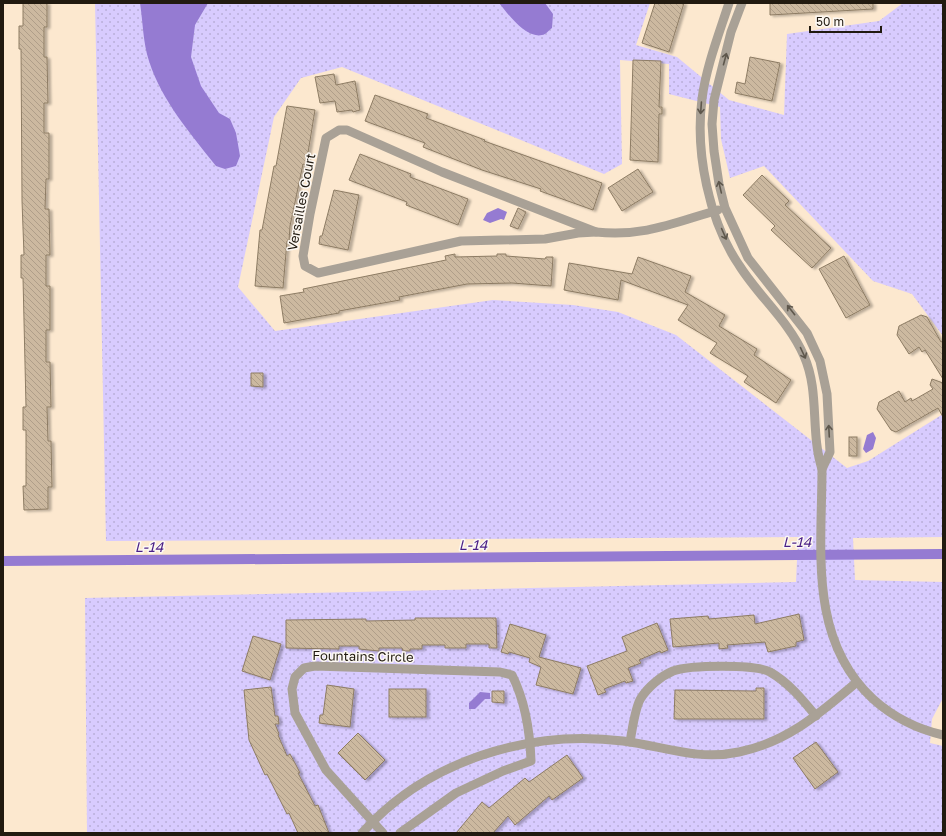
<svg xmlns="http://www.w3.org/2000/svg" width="946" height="836" viewBox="0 0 946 836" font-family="'Golos Text',sans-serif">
  <defs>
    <pattern id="grass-dots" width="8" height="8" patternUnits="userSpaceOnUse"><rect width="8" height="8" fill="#d8cbfe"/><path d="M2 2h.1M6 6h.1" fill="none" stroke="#b9aed9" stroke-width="1.8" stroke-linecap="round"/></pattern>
    <pattern id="building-back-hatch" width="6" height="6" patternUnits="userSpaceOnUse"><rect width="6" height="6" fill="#ccb9a0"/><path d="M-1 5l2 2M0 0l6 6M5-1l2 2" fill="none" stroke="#af9e89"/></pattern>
    <filter id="shadow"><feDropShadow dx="3" dy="1.5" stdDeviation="1" flood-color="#0004"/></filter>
  </defs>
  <rect width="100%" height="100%" fill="#fce8cf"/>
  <!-- grass -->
  <path fill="url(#grass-dots)" d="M95 3H650L636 45 677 57 729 100 784 115 787 34 879 21 903 3H943V336L912 294 873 281 764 166 730 178 721 139 720 107 669 94V64L620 60 622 164 604 174 342 67 301 78 274 117 238 287 275 331 493 300 573 305 618 312 676 335 847 468 868 461 943 414V537L853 538 855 580 943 582V698L932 719 930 743 943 746V833H87L85 598 796 582 798 537 106 541Z"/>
  <!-- water -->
  <g fill="#957bd2">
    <path d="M140 3H208L195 25 191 57 201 86 219 113 230 119 236 133 240 156 236 166 225 169 216 166C190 133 162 101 149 61 143 43 143 22 140 3Z"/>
    <path d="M499 3H545L553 14 552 28C550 29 547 33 545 34 528 42 508 14 499 3Z"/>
    <path d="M498 208 507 212 504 220 501 219 490 223 483 220 487 213Z"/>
    <path d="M873 432 876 438 873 449 866 453 863 449 867 435Z"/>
    <path d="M480 692 490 693V699H485L475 709H469V703Z"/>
  </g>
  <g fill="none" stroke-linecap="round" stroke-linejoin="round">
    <!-- canal -->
    <path stroke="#957bd2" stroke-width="10" d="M3 561 943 554"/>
  </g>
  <!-- building -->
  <g fill="url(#building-back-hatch)" stroke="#8d7c64" filter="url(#shadow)">
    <path d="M23 3H47V27H44V57H47L48 103H44V133H49V179H46L45 209H49L50 255H46V286H50V330H46V362H50L51 407H47L48 441H51L52 487H48V509L24 510 23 486H26V430H23V407H26L23 278H21V255H24L22 201 21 49H19V26H23Z"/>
    <path d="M655 3H684L669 52 642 43Z"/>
    <path d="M770 3H873V9L770 15Z"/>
    <path d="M750 57 780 63 772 101 735 93 737 82 745 84Z"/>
    <path d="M633 60 661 61 659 107H662V114H659L658 162 630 160Z"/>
    <path d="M334 74 336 85 355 81 360 110 353 112 352 110 337 112 335 101 320 103 315 77Z"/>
    <path d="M375 95 428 114 426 118 485 140 484 141 602 183 593 210 540 191 541 189 482 170 423 147 425 143 365 121Z"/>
    <path d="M287 106 315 110 306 165 303 164 290 226 289 241H287L283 288 255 286 260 230H262L274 166H276Z"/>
    <path d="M360 154 411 174 410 177 468 199 458 225 406 205 407 202 349 180Z"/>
    <path d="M638 169 653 192 622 211 608 188Z"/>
    <path d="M762 175 789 201 785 205 831 248 812 268 771 230 775 226 743 195Z"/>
    <path d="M334 190 359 195 348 250 319 244 320 236H322Z"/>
    <path d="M518 208 526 212 518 229 510 226Z"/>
    <path d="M455 254V257L497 256V254H506V256L545 259 546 257H553L551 286 512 283 467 284 399 297 400 300 339 311V313L284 323 280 296 304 292 303 289 446 260 445 256Z"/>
    <path d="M844 256 870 305 846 318 819 269Z"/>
    <path d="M638 257 691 276 685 292 725 315 719 326 757 349 754 355 791 380 776 403 744 382 748 376 710 353 717 343 678 320 688 305 621 280 618 300 564 290 569 263 632 274Z"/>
    <path d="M921 315 927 317 941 342 943 341V379L925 350 922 352 919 347 909 354 897 335 899 326Z"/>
    <path d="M251 373H263V387L251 386Z"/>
    <path d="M932 379 943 383V417L938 408 896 432 891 430 877 409 879 402 899 391 905 402 911 398 912 401 933 389 930 385Z"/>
    <rect x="849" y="437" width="8" height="19"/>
    <path d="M799 614 804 640 796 642V646L768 652 765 642 727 645 728 648 719 649V643L673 647 670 619 708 616 709 619 754 615 755 624Z"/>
    <path d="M415 618H496L497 648H489V644H466V648H445V645H422V649H410V651H403L402 648H379V651L359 649V646H339V649L286 648V620L366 619V621L415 620Z"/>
    <path d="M657 623 668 650 661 653 660 651 639 660 641 663 628 668 633 681 626 683 625 681 604 689 606 692 598 695 587 666 627 651 622 637Z"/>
    <path d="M510 624 546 635 539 657 581 668 573 694 536 685 541 667 529 662 530 658 509 652 508 654 501 652Z"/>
    <path d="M253 636 281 644 270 680 242 671Z"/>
    <path d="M327 685 354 689 350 727 319 723 320 715H323Z"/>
    <path d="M271 687 275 716H278L279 724H275L279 734 278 735 287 756 290 754 296 765 300 773H298L315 806 318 805 329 833H298L289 813 287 814 267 774 265 775 249 740 244 690Z"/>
    <path d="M756 688H764V719H674L675 690 756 691Z"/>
    <rect x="389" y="689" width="37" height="28"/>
    <path d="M492 691H504V703L492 702Z"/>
    <path d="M358 733 385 760 365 780 338 753Z"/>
    <path d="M816 742 838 772 815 789 793 758Z"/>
    <path d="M567 755 583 778 552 800 549 796 515 825 508 816 493 833H456L482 802 489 808 525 778 529 782Z"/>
  </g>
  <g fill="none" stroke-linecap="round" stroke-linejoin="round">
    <!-- minor -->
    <g stroke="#a9a196" stroke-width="9">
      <path d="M729 3C719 34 706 67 702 99 695 152 709 221 739 265 759 297 789 321 804 356 820 392 810 432 822 469 822 549 808 639 873 699 893 717 917 729 943 735"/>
      <path d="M742 3 731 32 714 100 712 124 714 151 719 184 725 208 748 258 807 333 820 361 827 394 830 452 822 469"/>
      <path d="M339 130H347L442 172 596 232 578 233 545 239 461 241 318 273 305 266 303 256 310 214 326 138Z"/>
      <path d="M596 232C644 237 673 223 718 210"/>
      <path d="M630 742C632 731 635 707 641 698 648 687 661 676 673 671 690 665 755 664 770 672 789 683 802 699 816 716"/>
      <path d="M362 833C426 761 528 729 623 741 663 746 697 761 739 752 788 742 820 713 857 682"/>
      <path d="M383 833 326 770 295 713 292 689 295 677 304 668 315 666 500 672 512 675C525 701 530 732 531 761L503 771 456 793 400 833"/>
    </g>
  </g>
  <!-- one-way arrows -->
  <defs><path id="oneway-shaft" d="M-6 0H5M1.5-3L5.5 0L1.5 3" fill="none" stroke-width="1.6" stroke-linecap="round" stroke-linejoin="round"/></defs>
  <g stroke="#5e574c">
    <use href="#oneway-shaft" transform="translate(725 59) rotate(-75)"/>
    <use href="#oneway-shaft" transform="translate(701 108) rotate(94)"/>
    <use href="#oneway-shaft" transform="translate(720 187) rotate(-103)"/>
    <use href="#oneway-shaft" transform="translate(724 234) rotate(66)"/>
    <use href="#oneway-shaft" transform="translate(791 310) rotate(-128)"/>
    <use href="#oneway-shaft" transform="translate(803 353) rotate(65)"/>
    <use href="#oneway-shaft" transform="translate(829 431) rotate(-93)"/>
  </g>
  <g text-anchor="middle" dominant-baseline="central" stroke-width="3" stroke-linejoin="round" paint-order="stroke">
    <!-- street labels -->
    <g font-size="13" fill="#211a10" stroke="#fcf8f3">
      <text transform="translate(301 202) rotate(-79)">Versailles Court</text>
      <text transform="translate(363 656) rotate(1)">Fountains Circle</text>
    </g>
    <!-- water labels -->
    <g font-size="14" font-style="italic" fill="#4a1f86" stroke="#fcf8f3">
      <text x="797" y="541">L-14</text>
      <text x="473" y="544">L-14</text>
      <text x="149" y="546">L-14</text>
    </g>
  </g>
  <!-- border -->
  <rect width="946" height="836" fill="none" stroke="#211a10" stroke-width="8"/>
  <!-- scale -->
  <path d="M810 26v6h71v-6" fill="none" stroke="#211a10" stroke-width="2"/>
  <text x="816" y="26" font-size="12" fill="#211a10" stroke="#fcf8f3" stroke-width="3" paint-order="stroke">50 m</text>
</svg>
